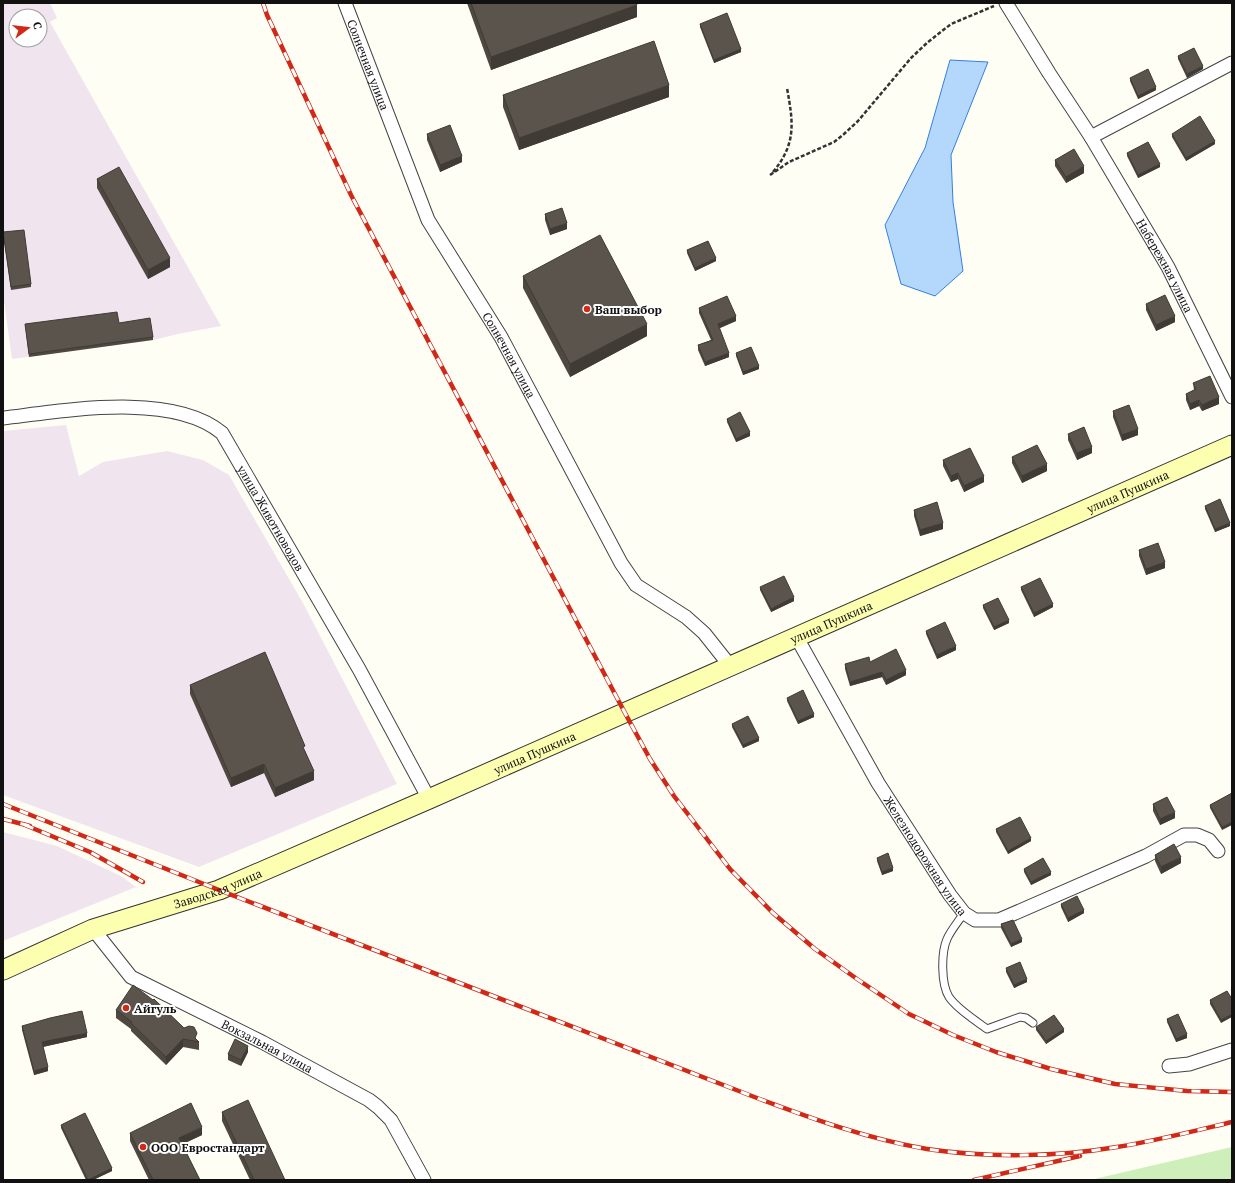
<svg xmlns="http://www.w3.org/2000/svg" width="1235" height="1183" viewBox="0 0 1235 1183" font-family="'PT Serif',serif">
  <rect width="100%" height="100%" fill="#fffef5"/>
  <!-- industrial -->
  <g fill="#f0e5ef" fill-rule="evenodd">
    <path d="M3 3H50L57 18 50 22 221 326 178 334 153 340 12 359 3 294ZM16 16H40V40H16Z"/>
    <path d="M66 425 79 476 103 462 167 451 203 460 229 475 303 603 397 784 199 867 3 795V431Z"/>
    <path d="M3 832 57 846 121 876 136 887 3 941Z"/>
  </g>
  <!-- green -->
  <path fill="#ceefb9" d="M1232 1147V1180H1090Z"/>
  <!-- water -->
  <path fill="#b4d7fc" stroke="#3381db" d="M950 60 988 62 951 155 953 202 963 271 935 296 901 284 885 225 925 148Z"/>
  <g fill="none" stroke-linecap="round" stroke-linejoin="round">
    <defs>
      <path id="lane" d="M964 913C958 922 951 930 947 939 941 953 941 984 949 997 957 1009 975 1020 987 1029L1020 1017 1026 1018 1033 1023"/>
      <g id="street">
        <path id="s1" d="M345 3 428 220 501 337 621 563 636 585 686 617 704 633 731 667"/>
        <path id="s2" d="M1006 3 1049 73 1091 137 1168 267 1232 397"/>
        <path d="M1091 137 1232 63"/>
        <path id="s3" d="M3 418C63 411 172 391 222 433L359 669 429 799"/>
        <path id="s4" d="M797 638 878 783 950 895 964 913 975 920H999L1146 856 1184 835H1197L1209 840 1218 851"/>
        <path id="s5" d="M93 929 131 977 262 1042 369 1100 378 1107 391 1120 424 1180"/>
        <path d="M1169 1066 1189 1064 1232 1050"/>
      </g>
      <g id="secondary">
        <path id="s6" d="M3 970 93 929 219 890 429 799 1232 445"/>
      </g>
    </defs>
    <!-- lane casing -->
    <use href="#lane" stroke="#444" stroke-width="9"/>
    <!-- street casing -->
    <use href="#street" stroke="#444" stroke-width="15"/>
    <!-- secondary casing -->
    <use href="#secondary" stroke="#333" stroke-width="21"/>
    <!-- path -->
    <g stroke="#333" stroke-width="2.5" stroke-dasharray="4 2" stroke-linecap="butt">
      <path d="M773 172C797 143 793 122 787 88"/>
      <path d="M770 175 789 162 834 142 844 134 858 121 911 58 928 42 951 24 994 6"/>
    </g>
    <!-- lane -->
    <use href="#lane" stroke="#fff" stroke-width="7"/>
    <!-- street -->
    <use href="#street" stroke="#fff" stroke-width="13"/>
    <!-- secondary -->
    <use href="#secondary" stroke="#fdffb0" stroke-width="19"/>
    <defs>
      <g id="rail">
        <path d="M263 3 267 15 351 195 625 713 650 759 674 796 730 869 773 913 815 949 857 979 909 1014 953 1035 996 1052 1051 1069 1115 1084 1187 1091 1232 1092"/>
        <path d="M3 804 219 890 757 1098C813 1119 868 1139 927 1149 986 1158 1058 1157 1117 1147 1155 1141 1194 1131 1232 1122"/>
        <path d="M3 819 30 826"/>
        <path d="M25 825 90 852 143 882"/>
        <path d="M974 1180 1080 1156"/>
      </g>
    </defs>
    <!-- rail casing -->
    <use href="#rail" stroke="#d12918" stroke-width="4.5"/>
    <!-- rail -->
    <use href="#rail" stroke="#fff" stroke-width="3" stroke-dasharray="9" stroke-linecap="butt"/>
  </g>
  <!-- wall -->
  <g fill="#4e4841">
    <path d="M467 3H636L637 17 491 70Z"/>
    <path d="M700 24 741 52 714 63 700 27Z"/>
    <path d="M1178 56 1203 69 1187 78 1178 59Z"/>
    <path d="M1130 78 1156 90 1138 99 1130 81Z"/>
    <path d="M503 95 669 97 519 150 503 107Z"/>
    <path d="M427 134 462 162 440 172 427 140Z"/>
    <path d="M1172 134 1215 144 1186 161 1172 137Z"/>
    <path d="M1127 153 1160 167 1138 178 1127 156Z"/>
    <path d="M1055 160 1084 173 1066 183 1055 166Z"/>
    <path d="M97 179 170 267 148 279 97 188Z"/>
    <path d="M545 214 567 229 550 235 545 220Z"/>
    <path d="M3 232 31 284V287L11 290Z"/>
    <path d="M687 250 716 261 695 271 687 253Z"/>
    <path d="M523 276 647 336 570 377 523 288Z"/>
    <path d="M1146 304 1175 322 1156 331 1146 310Z"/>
    <path d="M699 308 736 321 719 328 729 357 705 366 698 350V345L711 340 699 313Z"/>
    <path d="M119 323 153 337V340L29 357 25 324Z"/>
    <path d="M736 353 759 369 743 375 736 356Z"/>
    <path d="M1193 383 1219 404 1202 411 1199 406 1190 410 1186 400V394L1194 390Z"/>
    <path d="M1113 411 1138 435 1122 441 1113 417Z"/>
    <path d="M727 419 750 436 736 442 727 422Z"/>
    <path d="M1068 434 1092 453 1077 460 1068 440Z"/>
    <path d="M1012 457 1047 471 1022 483 1012 463Z"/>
    <path d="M943 460 984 482 964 492 958 479 951 482 943 466Z"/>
    <path d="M1205 506 1230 526 1215 532 1205 509Z"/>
    <path d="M914 510 943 529 920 536 914 516Z"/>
    <path d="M1139 550 1165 568 1146 575 1139 556Z"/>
    <path d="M760 587 794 601 771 612 760 590Z"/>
    <path d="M1021 587 1053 607 1034 617 1021 590Z"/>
    <path d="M983 605 1009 623 994 630 983 608Z"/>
    <path d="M926 631 956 650 937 659 926 634Z"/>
    <path d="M870 662 906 675 886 685 882 677 850 686 845 669V664Z"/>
    <path d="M190 685 305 751 314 780 275 797 264 773 231 787 190 694Z"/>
    <path d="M787 698 814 717 798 724 787 701Z"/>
    <path d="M732 724 759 741 743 748 732 727Z"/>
    <path d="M1232 793 1222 830 1210 808V805Z"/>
    <path d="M1153 804 1175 818 1160 825 1153 811Z"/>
    <path d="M996 829 1031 841 1008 854 996 832Z"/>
    <path d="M1155 855 1181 863 1161 874 1155 861Z"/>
    <path d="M877 858 893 871 882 875 877 861Z"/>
    <path d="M1024 869 1051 875 1031 885 1024 872Z"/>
    <path d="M1061 904 1084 913 1068 922 1061 907Z"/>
    <path d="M1001 924 1022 942 1011 947 1001 928Z"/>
    <path d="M1006 968 1027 982 1014 988 1006 972Z"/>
    <path d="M1232 999 1221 1023 1210 1004V1000Z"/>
    <path d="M153 1000 199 1042V1050L183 1047 166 1065 131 1031V1029L116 1018V1010Z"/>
    <path d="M1167 1019 1187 1038 1176 1042 1167 1022Z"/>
    <path d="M22 1026 87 1037 43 1047 48 1071 34 1075 22 1030Z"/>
    <path d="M1036 1027 1064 1032 1046 1044 1036 1030Z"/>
    <path d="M248 1052 241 1066 228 1060V1054Z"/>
    <path d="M222 1112 285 1180H250L222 1121Z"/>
    <path d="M61 1125 112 1171 93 1180H86L61 1128Z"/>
    <path d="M130 1133 202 1135 182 1144 200 1180H149L130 1141Z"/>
  </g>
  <!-- shaded-wall -->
  <g fill="#403b35">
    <path d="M637 5V17L491 70V57Z"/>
    <path d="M741 49V52L714 63V60Z"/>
    <path d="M1203 66V69L1187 78V74Z"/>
    <path d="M669 85V97L519 150V138Z"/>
    <path d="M1156 87V90L1138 99V96Z"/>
    <path d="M1215 141V144L1186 161V158Z"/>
    <path d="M462 156V162L440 172V165Z"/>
    <path d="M1160 164V167L1138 178V175Z"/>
    <path d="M1084 166V173L1066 183V177Z"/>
    <path d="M567 223V229L550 235V229Z"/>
    <path d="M170 258V267L148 279V270Z"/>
    <path d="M716 258V261L695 271V268Z"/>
    <path d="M736 316V321L718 329V324Z"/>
    <path d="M1175 316V322L1156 331V325Z"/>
    <path d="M647 324V336L570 377V364Z"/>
    <path d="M729 353V357L705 366V362Z"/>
    <path d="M759 366V369L743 375V372Z"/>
    <path d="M1219 397V404L1202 411V405Z"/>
    <path d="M1199 400V406L1190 410V404Z"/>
    <path d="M1138 429V435L1122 441V435Z"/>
    <path d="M750 432V436L736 442V439Z"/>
    <path d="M1092 447V453L1077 460V453Z"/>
    <path d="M1047 464V471L1022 483V476Z"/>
    <path d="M958 473V479L951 482V476Z"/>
    <path d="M984 476V482L964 492V486Z"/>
    <path d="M943 523V529L920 536V530Z"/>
    <path d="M1230 523V526L1215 532V529Z"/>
    <path d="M1165 562V568L1146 575V569Z"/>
    <path d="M794 597V601L771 612V609Z"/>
    <path d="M1053 604V607L1034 617V613Z"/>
    <path d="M1009 620V623L994 630V627Z"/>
    <path d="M956 646V650L937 659V655Z"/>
    <path d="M906 670V675L886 685V680Z"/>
    <path d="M882 672V677L850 686V682Z"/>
    <path d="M814 714V717L798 724V721Z"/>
    <path d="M759 738V741L743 748V745Z"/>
    <path d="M264 764V773L231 787V778Z"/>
    <path d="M314 771V780L275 797V788Z"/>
    <path d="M1175 812V818L1160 825V819Z"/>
    <path d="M1232 822V825L1222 830V827Z"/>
    <path d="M1031 838V841L1008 854V851Z"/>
    <path d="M1181 857V863L1161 874V867Z"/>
    <path d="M893 868V871L882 875V872Z"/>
    <path d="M1051 872V875L1031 885V882Z"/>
    <path d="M1084 910V913L1068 922V918Z"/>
    <path d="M1022 939V942L1011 947V944Z"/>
    <path d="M1027 979V982L1014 988V985Z"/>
    <path d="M1232 1014V1017L1221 1023V1020Z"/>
    <path d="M1064 1029V1032L1046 1044V1041Z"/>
    <path d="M87 1033V1037L42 1047V1042Z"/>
    <path d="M1187 1034V1038L1176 1042V1039Z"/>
    <path d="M183 1039V1047L166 1065V1057Z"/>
    <path d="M248 1046V1052L241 1066V1060Z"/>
    <path d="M48 1067V1071L34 1075V1071Z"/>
    <path d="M202 1127V1135L179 1146V1138Z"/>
    <path d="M112 1168V1171L93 1180H88Z"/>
  </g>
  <!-- building -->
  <g fill="#5b544c" stroke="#403b35">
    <path d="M471 3H636L637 5 491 57Z"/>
    <path d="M727 13 741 49 714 60 700 24Z"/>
    <path d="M654 41 669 85 519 138 503 95Z"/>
    <path d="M1194 48 1203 66 1187 74 1178 56Z"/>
    <path d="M1148 69 1156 87 1138 96 1130 78Z"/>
    <path d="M1200 116 1215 141 1186 158 1172 134Z"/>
    <path d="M450 125 462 156 440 165 427 134Z"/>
    <path d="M1148 142 1160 164 1138 175 1127 153Z"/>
    <path d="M1074 149 1084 166 1066 177 1055 160Z"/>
    <path d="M119 167 170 258 148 270 97 179Z"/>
    <path d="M562 208 567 223 550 229 545 214Z"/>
    <path d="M24 230 31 284 11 287 3 232Z"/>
    <path d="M600 235 647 324 570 364 523 276Z"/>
    <path d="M708 241 716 258 695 268 687 250Z"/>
    <path d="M1165 295 1175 316 1156 325 1146 304Z"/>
    <path d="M727 296 736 316 718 324 729 353 705 362 698 345 713 340 699 308Z"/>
    <path d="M117 312 119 323 150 318 153 337 29 354 25 324Z"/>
    <path d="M751 347 759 366 743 372 736 353Z"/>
    <path d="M1210 376 1219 397 1202 405 1199 400 1190 404 1186 394 1196 389 1193 383Z"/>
    <path d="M1129 405 1138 429 1122 435 1113 411Z"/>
    <path d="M740 412 750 432 736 439 727 419Z"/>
    <path d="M1084 427 1092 447 1077 453 1068 434Z"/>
    <path d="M1037 445 1047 464 1022 476 1012 457Z"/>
    <path d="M970 448 984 476 964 486 958 473 951 476 943 460Z"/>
    <path d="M1220 499 1230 523 1215 529 1205 506Z"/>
    <path d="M937 502 943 523 920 530 914 510Z"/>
    <path d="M1158 543 1165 562 1146 569 1139 550Z"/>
    <path d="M784 576 794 597 771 609 760 587Z"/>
    <path d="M1040 578 1053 604 1034 613 1021 587Z"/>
    <path d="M998 598 1009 620 994 627 983 605Z"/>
    <path d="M945 622 956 646 937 655 926 631Z"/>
    <path d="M896 649 906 670 886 680 882 672 850 682 845 664 869 657 870 662Z"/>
    <path d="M265 652 305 746 303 747 314 771 275 788 264 764 231 778 190 685Z"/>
    <path d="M803 690 814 714 798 721 787 698Z"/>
    <path d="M748 716 759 738 743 745 732 724Z"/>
    <path d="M1232 793V822L1222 827 1210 805Z"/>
    <path d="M1167 797 1175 812 1160 819 1153 804Z"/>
    <path d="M1020 817 1031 838 1008 851 996 829Z"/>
    <path d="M1174 844 1181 857 1161 867 1155 855Z"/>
    <path d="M888 853 893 868 882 872 877 858Z"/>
    <path d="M1043 858 1051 872 1031 882 1024 869Z"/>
    <path d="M1077 896 1084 910 1068 918 1061 904Z"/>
    <path d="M1013 920 1022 939 1011 944 1001 924Z"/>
    <path d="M1020 962 1027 979 1014 985 1006 968Z"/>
    <path d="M133 985 153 1000 154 999 184 1028 189 1026 194 1027 197 1033 195 1038 199 1042 183 1039 166 1057 131 1023 132 1022 116 1010Z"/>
    <path d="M1227 991 1232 999V1014L1221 1020 1210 1000Z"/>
    <path d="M82 1011 87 1033 42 1042 48 1067 34 1071 22 1026 50 1018Z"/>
    <path d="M1178 1014 1187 1034 1176 1039 1167 1019Z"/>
    <path d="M1054 1015 1064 1029 1046 1041 1036 1027Z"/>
    <path d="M235 1039 248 1046 241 1060 228 1054Z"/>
    <path d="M248 1100 285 1180H254L222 1112Z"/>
    <path d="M191 1103 202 1127 179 1138 200 1180H153L130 1133Z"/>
    <path d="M85 1113 112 1168 88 1180 61 1125Z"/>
  </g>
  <!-- markers -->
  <g fill="#d12918" stroke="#fff" stroke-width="1.5">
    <circle cx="587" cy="309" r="4"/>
    <circle cx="126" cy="1008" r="4"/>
    <circle cx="143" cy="1147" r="4"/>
  </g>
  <g text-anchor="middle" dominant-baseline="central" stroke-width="4" stroke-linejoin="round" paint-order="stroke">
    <!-- street labels -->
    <g font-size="12" fill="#111" stroke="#fff">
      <text stroke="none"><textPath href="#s1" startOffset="66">Солнечная улица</textPath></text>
      <text stroke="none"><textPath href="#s2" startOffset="307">Набережная улица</textPath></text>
      <text stroke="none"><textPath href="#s1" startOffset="390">Солнечная улица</textPath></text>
      <text stroke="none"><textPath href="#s6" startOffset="1223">улица Пушкина</textPath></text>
      <text stroke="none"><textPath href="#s3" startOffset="323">улица Животноводов</textPath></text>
      <text stroke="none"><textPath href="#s6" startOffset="899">улица Пушкина</textPath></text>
      <text stroke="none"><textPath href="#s6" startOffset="575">улица Пушкина</textPath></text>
      <text stroke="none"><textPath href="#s4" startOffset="253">Железнодорожная улица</textPath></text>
      <text stroke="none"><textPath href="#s6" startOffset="230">Заводская улица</textPath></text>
      <text stroke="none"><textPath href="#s5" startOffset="214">Вокзальная улица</textPath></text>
    </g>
    <!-- poi labels -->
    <g font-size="12" font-weight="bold" fill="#111" stroke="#fff" text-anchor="start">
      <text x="595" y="309">Ваш выбор</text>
      <text x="134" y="1008">Айгуль</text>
      <text x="151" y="1147">ООО Евростандарт</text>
    </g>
  </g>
  <!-- border -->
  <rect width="1235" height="1183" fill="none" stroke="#111111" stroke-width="8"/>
  <!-- north arrow -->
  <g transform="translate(28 28) rotate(75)"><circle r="19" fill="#ffffff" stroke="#a0a0a0"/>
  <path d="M0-3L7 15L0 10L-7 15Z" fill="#d12918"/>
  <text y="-6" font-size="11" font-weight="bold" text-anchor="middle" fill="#111111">С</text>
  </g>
</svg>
